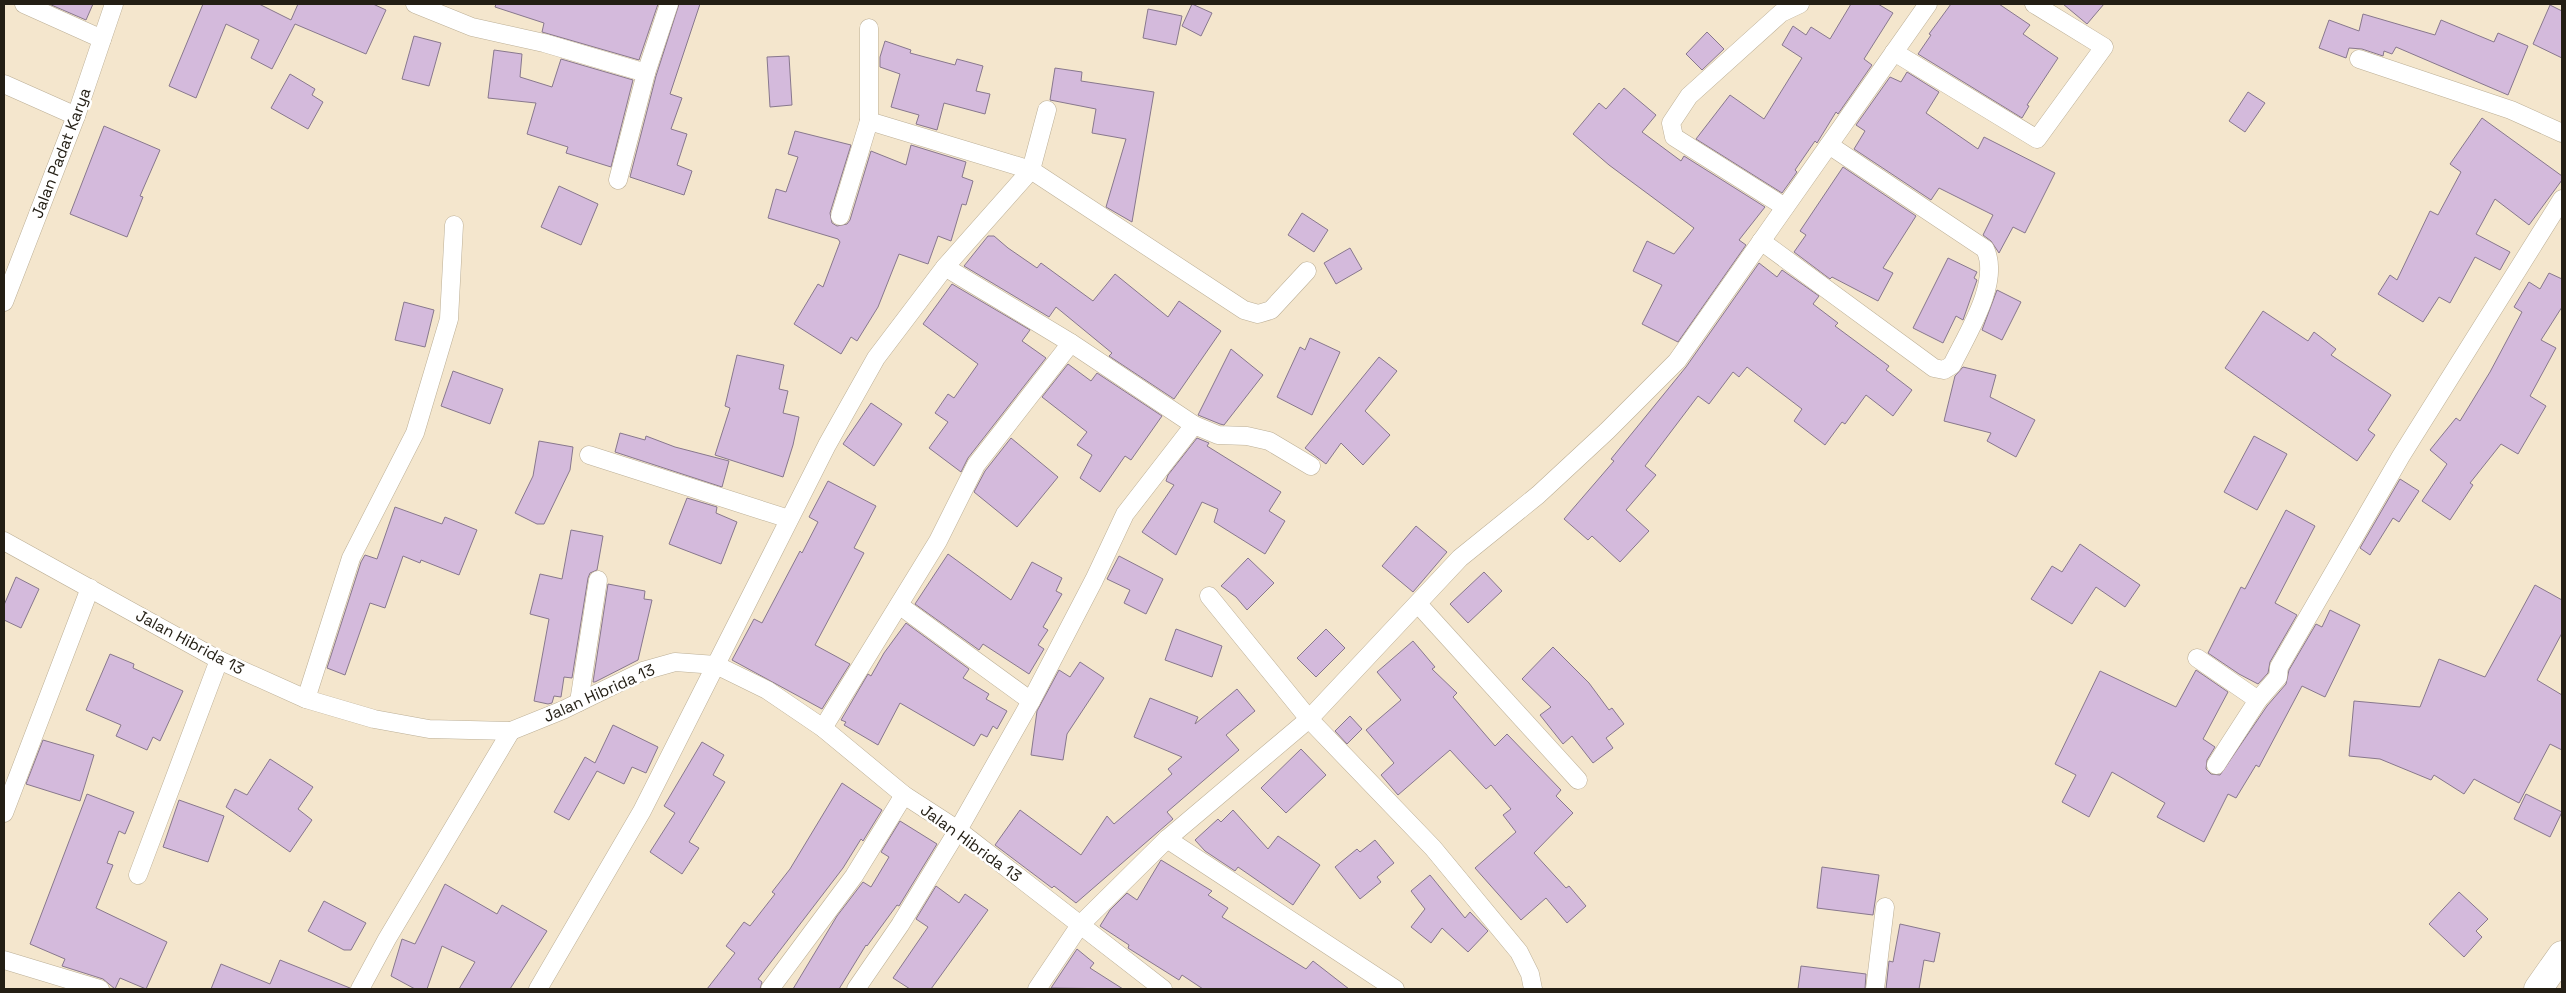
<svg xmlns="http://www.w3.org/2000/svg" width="2566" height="993" viewBox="0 0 2566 993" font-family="'Space Grotesk',sans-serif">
  <rect width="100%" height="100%" fill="#f4e6cd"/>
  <!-- building -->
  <g fill="#d4badc" stroke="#88788d">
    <path d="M49 4H93L86 20Z"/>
    <path d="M203 4H259L291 20 298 4H373L386 10 366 54 295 24 272 69 251 58 259 40 226 24 196 98 169 86Z"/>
    <path d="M496 4H658L639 60 542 32 544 23 495 7Z"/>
    <path d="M679 4H700L670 94 682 98 671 129 687 134 677 165 692 171 684 195 630 177 656 76Z"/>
    <path d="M1192 4 1212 13 1201 36 1182 26Z"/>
    <path d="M1851 4H1878L1893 13 1864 59 1872 65 1838 114 1836 112 1817 143 1815 141 1795 170 1797 172 1782 193 1696 139 1730 95 1764 119 1802 58 1782 45 1793 26 1806 35 1811 27 1830 39Z"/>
    <path d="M1951 4H1999L2030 25 2023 34 2058 58 2027 105 2029 106 2022 118 1918 54 1931 35 1929 34Z"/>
    <path d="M2063 4H2104L2087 24Z"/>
    <path d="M2550 5 2562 11V58L2533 44Z"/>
    <path d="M1148 9 1182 16 1176 45 1143 38Z"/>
    <path d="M2363 14 2435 35 2441 20 2494 42 2498 33 2528 46 2508 95 2396 47 2392 54 2384 51 2383 56 2362 49 2349 48 2346 58 2319 48 2329 20 2359 31Z"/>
    <path d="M1707 32 1724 49 1702 70 1686 54Z"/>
    <path d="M414 36 441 43 429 86 402 79Z"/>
    <path d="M885 41 911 50 910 53 955 65 957 59 983 66 976 91 990 94 985 114 944 103 937 130 916 124 919 115 891 107 900 74 880 67V57Z"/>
    <path d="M494 50 522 54 520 77 552 87 561 59 633 80 611 167 566 153 568 147 527 134 536 103 488 98Z"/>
    <path d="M789 56 792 105 770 107 767 57Z"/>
    <path d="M1055 68 1082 72 1081 81 1154 92 1132 222 1106 207 1126 139 1092 133 1096 109 1050 100Z"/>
    <path d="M1907 72 1939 92 1926 113 1978 149 1984 137 2055 173 2025 233 2013 227 1999 253 1991 241 1983 235 1993 215 1939 188 1931 200 1854 149 1865 131 1856 125 1890 77 1901 82Z"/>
    <path d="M290 74 315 89 312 95 323 102 308 129 271 108Z"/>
    <path d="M1624 88 1656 115 1642 132 1681 161 1684 156 1765 207 1739 240 1746 245 1678 342 1642 324 1662 285 1633 271 1647 241 1674 254 1694 228 1609 165 1573 134 1599 103 1606 109Z"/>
    <path d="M2248 92 2265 103 2245 132 2229 121Z"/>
    <path d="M2482 118 2562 176V180L2529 225 2495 199 2476 234 2510 252 2500 270 2475 257 2450 303 2439 297 2423 322 2378 294 2390 275 2397 280 2430 211 2438 215 2461 172 2450 164Z"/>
    <path d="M104 126 160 150 140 196 143 197 127 237 70 214Z"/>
    <path d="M795 131 851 145 830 213 832 223 837 226 847 224 850 220 871 151 906 165 911 145 966 162 962 177 973 181 966 205 962 204 951 241 938 236 928 264 899 254 878 307 857 341 851 337 841 354 794 324 818 284 823 287 840 242 838 239 768 218 776 189 786 192 798 157 788 154Z"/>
    <path d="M1843 167 1916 216 1883 268 1893 273 1878 301 1832 277 1830 279 1794 252 1806 235 1800 231Z"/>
    <path d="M559 186 598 204 581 245 541 227Z"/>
    <path d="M1302 213 1328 230 1314 252 1288 235Z"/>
    <path d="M988 236H994L1008 248 1037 268 1041 263 1093 301 1115 274 1168 317 1179 301 1221 331 1174 399 1109 356 1112 353 1056 307 1049 317 964 266Z"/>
    <path d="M1350 248 1362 269 1336 284 1324 263Z"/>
    <path d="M1948 258 1977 272 1974 278 1977 280 1963 320 1956 316 1943 343 1913 328Z"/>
    <path d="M1759 263 1777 277 1782 270 1819 296 1813 304 1838 323 1835 326 1889 366 1886 370 1912 390 1893 416 1866 395 1845 424 1842 422 1825 445 1794 421 1802 409 1747 367 1739 377 1733 372 1709 404 1698 396 1645 466 1656 475 1626 510 1649 531 1620 562 1592 536 1588 540 1564 519 1614 461 1611 459 1686 367Z"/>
    <path d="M2549 273 2562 279V307L2541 340 2556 348 2530 396 2546 406 2518 454 2501 444 2470 483 2473 485 2450 520 2422 501 2447 464 2430 450 2456 418 2460 421 2490 372 2522 312 2514 307 2529 282 2540 289Z"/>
    <path d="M952 284 1030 330 1022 341 1046 358 968 458 961 472 929 448 948 422 935 413 948 394 954 398 978 364 923 324Z"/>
    <path d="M1997 290 2021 302 2002 340 1982 330Z"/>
    <path d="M404 302 434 310 425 347 395 340Z"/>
    <path d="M2263 311 2308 341 2314 332 2336 349 2331 355 2391 395 2368 430 2375 435 2357 461 2225 368Z"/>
    <path d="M1310 338 1340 352 1312 415 1277 397 1300 347 1305 350Z"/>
    <path d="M1231 349 1263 375 1224 425 1220 424 1198 415Z"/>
    <path d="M737 355 784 365 779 389 788 391 783 413 799 417 793 445 783 477 715 455 730 408 725 406Z"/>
    <path d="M1379 357 1397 371 1365 411 1390 435 1363 465 1341 443 1326 464 1305 448Z"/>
    <path d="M1068 364 1091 381 1097 373 1162 416 1131 460 1125 456 1100 492 1080 478 1092 455 1077 445 1087 432 1042 397Z"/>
    <path d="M1963 367 1996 375 1990 397 2035 420 2016 457 1987 441 1991 433 1944 421 1955 376Z"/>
    <path d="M453 371 503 389 490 424 441 406Z"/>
    <path d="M871 403 902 424 874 466 843 444Z"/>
    <path d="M620 433 645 440 646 436 675 447 729 461 722 487 615 452Z"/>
    <path d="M2254 436 2287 454 2257 510 2224 492Z"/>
    <path d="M1011 438 1058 477 1017 527 974 492 985 471Z"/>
    <path d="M1197 438 1209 443 1207 446 1281 492 1269 511 1285 521 1265 554 1214 522 1218 509 1202 502 1176 555 1142 532 1174 485 1166 481 1168 475Z"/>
    <path d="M539 441 573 447 570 470 544 524H537L515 513 533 476Z"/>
    <path d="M2400 479 2419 491 2399 522 2393 518 2370 555 2360 548Z"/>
    <path d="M828 481 876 506 854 548 864 553 815 645 850 664 822 709 732 660 754 619 762 623 800 551 802 553 818 522 809 517Z"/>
    <path d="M687 498 717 507 716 513 737 522 721 564 669 544Z"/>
    <path d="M395 507 442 524 445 517 477 530 459 575 421 560 420 563 403 556 385 608 370 603 345 675 327 668 361 562 365 555 377 559Z"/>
    <path d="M2286 510 2315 526 2275 603 2297 615 2270 662 2268 673 2258 684 2239 674 2208 653 2241 587 2245 589Z"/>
    <path d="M1416 526 1447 552 1413 592 1382 566Z"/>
    <path d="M571 530 603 536 597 570 590 573 588 578 572 678 564 677 561 697 554 696 552 703 548 704 534 701 549 619 530 614 540 574 562 579Z"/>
    <path d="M2080 544 2140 585 2125 607 2096 587 2072 624 2031 599 2052 566 2062 572Z"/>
    <path d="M948 554 1011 600 1032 562 1062 578 1056 591 1062 594 1043 627 1048 630 1038 645 1044 649 1029 674 983 644 979 650 915 604Z"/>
    <path d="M1119 556 1163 579 1146 614 1124 603 1130 590 1107 579Z"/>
    <path d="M1248 558 1274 583 1247 610 1236 597 1221 586Z"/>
    <path d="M1484 572 1502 591 1468 623 1450 604Z"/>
    <path d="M16 577 39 589 21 628 4 620V605Z"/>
    <path d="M608 584 645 591 644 599 652 600 638 660 595 682H593Z"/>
    <path d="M2535 585 2562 600V633L2537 680 2562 695V750L2550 744 2519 803 2474 779 2464 794 2434 775 2431 780 2380 759 2349 756 2354 701 2420 707 2439 659 2485 677Z"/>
    <path d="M2330 610 2360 625 2325 697 2302 686 2259 767 2256 765 2236 798 2228 794 2204 842 2157 817 2165 803 2112 772 2089 817 2062 802 2076 775 2055 764 2100 671 2176 707 2196 670 2228 692 2203 739 2215 747 2207 760 2206 769 2211 774 2220 775 2267 706 2286 684 2289 670 2316 624 2322 627Z"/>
    <path d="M906 623 969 669 963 678 989 694 986 699 1007 711 997 729 993 726 987 737 981 734 974 746 900 703 878 745 844 725 846 722 841 720 868 674 871 676 884 653Z"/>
    <path d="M1176 629 1222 646 1212 677 1165 660Z"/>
    <path d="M1326 629 1345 648 1316 677 1297 658Z"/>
    <path d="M1413 641 1435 667 1432 669 1457 693 1453 697 1495 746 1507 734 1561 790 1556 796 1573 813 1534 853 1566 888 1569 886 1586 906 1567 923 1546 898 1521 920 1475 868 1516 832 1503 815 1511 809 1491 785 1486 789 1450 750 1398 795 1381 775 1394 763 1366 730 1401 700 1377 672Z"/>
    <path d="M1553 647 1589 683 1609 710 1612 708 1624 724 1606 738 1613 748 1593 763 1572 736 1563 744 1540 715 1551 707 1522 679Z"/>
    <path d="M110 654 134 664 133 668 183 691 160 741 153 737 147 750 116 736 121 725 86 710Z"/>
    <path d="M1080 662 1104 678 1067 734 1063 760 1031 755 1037 711 1059 670 1070 677Z"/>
    <path d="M1237 689 1255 711 1226 735 1239 750 1167 812 1173 819 1076 903 1054 886 1052 888 995 845 1020 810 1081 855 1107 816 1114 824 1172 774 1168 769 1182 757 1134 737 1150 698 1198 717 1195 724Z"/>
    <path d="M1350 716 1362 729 1347 744 1335 731Z"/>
    <path d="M613 725 658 747 646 773 632 767 624 784 597 771 569 820 554 812 585 757 595 763Z"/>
    <path d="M43 740 94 755 80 801 26 784Z"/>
    <path d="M702 742 724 755 713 775 725 782 689 842 699 848 682 874 650 852 675 813 664 806Z"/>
    <path d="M1301 749 1326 775 1286 813 1261 788Z"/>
    <path d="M270 759 313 787 298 809 312 820 290 852 226 807 235 789 247 795Z"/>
    <path d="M842 783 882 810 863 841 861 839 843 868 758 979 762 982 760 989H707L735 953 726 946 744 922 750 926 775 894 772 892 790 869Z"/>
    <path d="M87 794 134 812 125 834 119 831 107 863 113 865 96 908 167 942 146 989 120 978 115 989 103 979 62 966 65 959 30 944Z"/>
    <path d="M2526 794 2562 812 2550 837 2514 819Z"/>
    <path d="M179 800 224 816 208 862 163 847Z"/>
    <path d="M1233 810 1268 849 1278 836 1320 865 1293 905 1238 867 1235 871 1205 851 1195 840 1218 819 1221 822Z"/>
    <path d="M900 821 937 844 899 906 897 905 867 946 866 945 839 989H793L837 916 863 882 871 887 889 857 881 852Z"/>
    <path d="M1375 840 1394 863 1377 877 1381 882 1360 899 1335 867 1357 849 1360 852Z"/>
    <path d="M1161 860 1212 891 1208 895 1228 908 1222 917 1306 969 1313 961 1349 989H1203L1182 975 1179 980 1128 948 1129 945 1100 926 1110 910 1127 893 1137 900Z"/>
    <path d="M1822 867 1879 875 1873 915 1817 908Z"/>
    <path d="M1430 875 1465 918 1470 912 1488 931 1468 952 1442 928 1431 943 1411 927 1425 909 1411 891Z"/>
    <path d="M445 884 497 914 502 905 547 931 510 989H459L475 962 442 946 427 989H415L391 976 402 939 415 944Z"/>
    <path d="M936 886 959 903 965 894 988 910 931 989H910L893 978 928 927 916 919Z"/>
    <path d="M2459 892 2488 919 2476 931 2482 937 2464 957 2429 924Z"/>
    <path d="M324 901 366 923 351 950H344L308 931Z"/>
    <path d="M1900 924 1940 933 1934 962 1924 960 1919 989H1886L1889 961 1893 962Z"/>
    <path d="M1077 949 1094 963 1090 968 1123 989 1051 988Z"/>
    <path d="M280 960 350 988 349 989H211L221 964 270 984Z"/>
    <path d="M1801 966 1866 974 1865 989H1798Z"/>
  </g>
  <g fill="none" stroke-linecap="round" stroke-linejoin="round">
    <defs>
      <g id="street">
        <path d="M24 4 102 39"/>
        <path d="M415 4 472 27 544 43 646 73 618 180"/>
        <path d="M1894 52 2037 139 2104 47 2034 4"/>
        <path d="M2359 59 2511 110 2562 133"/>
        <path d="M646 73 669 4"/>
        <path d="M4 84 76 116"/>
        <path d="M869 121 1031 170 1244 310 1258 314 1271 310 1307 271"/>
        <path d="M1785 207 1674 137 1671 123 1689 96 1781 13 1800 4"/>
        <path d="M840 216 869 121V28"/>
        <path d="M1761 241 1934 368 1944 370 1952 365C1967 334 2001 282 1985 249L1829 145"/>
        <path d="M945 267 1071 343 1194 425 1218 435 1247 436 1269 441 1311 466"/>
        <path d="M4 302 76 116 114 4"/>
        <path d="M589 455 789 519"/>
        <path d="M4 541 219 660 306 699 374 719 429 729 511 731 563 710 643 671 675 662 716 665 767 690 823 728 904 795 958 830 1163 989"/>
        <path d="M1209 596 1309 719 1433 848 1519 952 1530 974 1533 989"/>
        <path d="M1418 604 1578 780"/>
        <path d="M899 605 1031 701"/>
        <path d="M2197 658 2258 700 2278 677 2279 667 2401 456 2562 199"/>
        <path d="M306 699 351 558 415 433 449 319 454 225"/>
        <path d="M579 702 598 580"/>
        <path d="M823 728 938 541 976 465 1071 343"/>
        <path d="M2216 765 2258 700"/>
        <path d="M4 813 90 588"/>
        <path d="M1167 839 1395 989"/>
        <path d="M138 875 219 660"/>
        <path d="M4 960 100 989"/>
        <path d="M360 989 387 939 511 731"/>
        <path d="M538 989 642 811 827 445 876 358 945 267 1031 170 1047 110"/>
        <path d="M770 989 854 876 904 795"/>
        <path d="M856 989 900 925 958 830 1031 701 1094 580 1125 514 1194 425"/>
        <path d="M1037 989 1080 925 1167 839 1309 719 1460 558 1538 495 1607 431 1677 361 1928 4"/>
        <path d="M1875 989 1885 907"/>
      </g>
      <path id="primary" d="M2538 989 2562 955"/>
    </defs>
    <!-- street casing -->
    <use href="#street" stroke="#bcaf96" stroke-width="19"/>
    <!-- primary casing -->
    <use href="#primary" stroke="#bcaf96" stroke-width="29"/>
    <!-- street -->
    <use href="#street" stroke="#fff" stroke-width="18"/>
    <!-- primary -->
    <use href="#primary" stroke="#fff" stroke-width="28"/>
  </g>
  <g text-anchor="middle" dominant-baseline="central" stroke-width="5" stroke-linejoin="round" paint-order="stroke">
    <!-- street labels -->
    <g font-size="16" fill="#231e14" stroke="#fff">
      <text transform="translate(61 153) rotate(-69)">Jalan Padat Karya</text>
      <text transform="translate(190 642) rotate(28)">Jalan Hibrida 13</text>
      <text transform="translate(599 693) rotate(-24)">Jalan Hibrida 13</text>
      <text transform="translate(971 843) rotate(36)">Jalan Hibrida 13</text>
    </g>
  </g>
  <!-- border -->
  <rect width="2566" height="993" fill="none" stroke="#231e14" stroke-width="10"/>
</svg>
